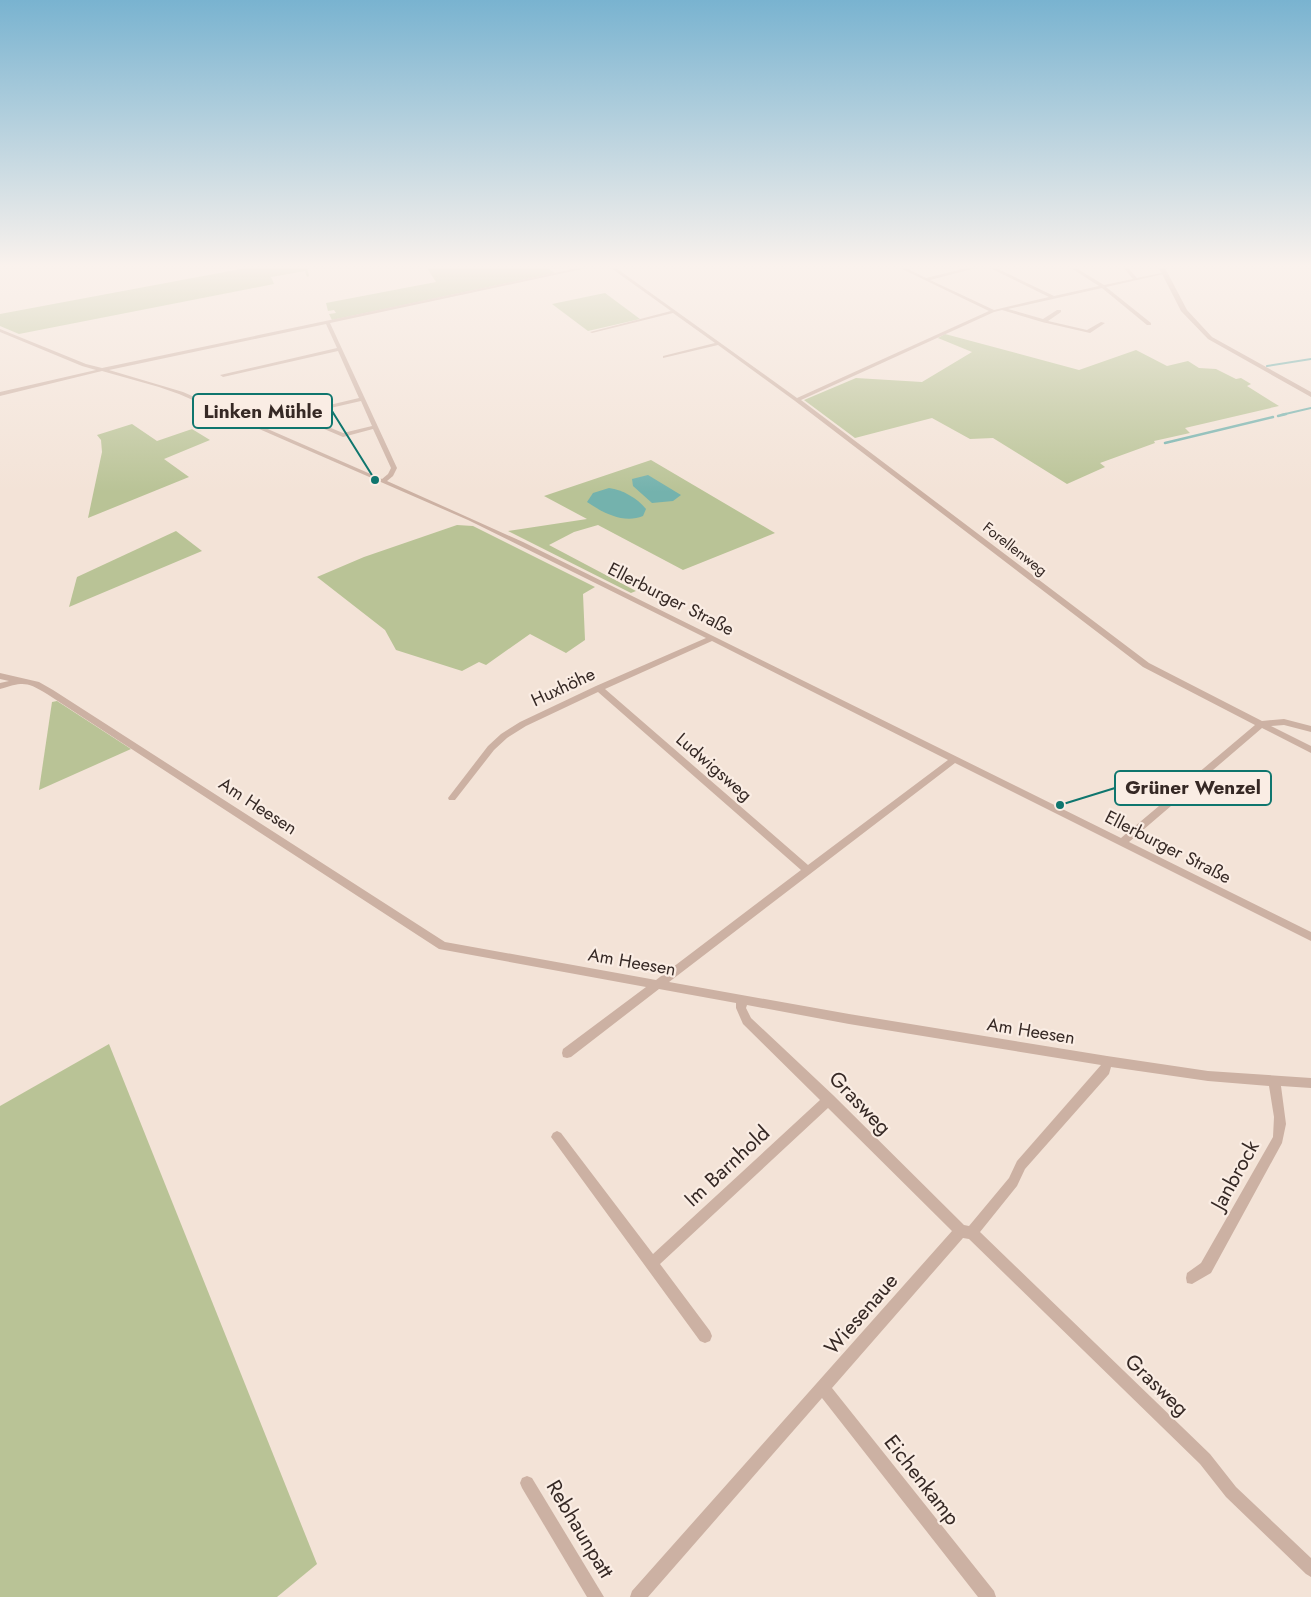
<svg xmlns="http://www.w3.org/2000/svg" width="1311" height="1597" viewBox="0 0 1311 1597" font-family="Jost,sans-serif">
  <rect width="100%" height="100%" fill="#f3e3d7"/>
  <!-- green -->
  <g fill="#b9c396">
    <path d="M246 268H307L309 276 307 277 305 271 271 277 274 284 19 334 0 326V314Z"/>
    <path d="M427 268H547L555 273 332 320 329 314 336 313 334 310 328 311 326 303 436 282Z"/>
    <path d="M605 293 640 319 588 331 552 304Z"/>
    <path d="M945 334 1079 370 1136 350 1167 366 1188 361 1199 368 1216 369 1236 379 1241 378 1251 384 1247 386 1279 406 1185 428 1190 433 1154 441 1155 443 1100 463 1105 467 1067 484 993 438 970 439 932 418 855 438 804 400 856 378 922 382 972 352 938 338Z"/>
    <path d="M132 424 157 441 192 429 210 440 164 459 189 477 88 518 102 452 101 440 97 435Z"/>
    <path d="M651 460 775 533 683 570 598 525 574 532 549 545 636 591 631 593 508 531 587 519 544 496Z"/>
    <path d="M457 525 473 526 595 587 583 594 585 640 566 653 530 634 486 665 479 662 462 671 396 650 385 630 317 577 364 557Z"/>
    <path d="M176 531 202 551 69 607 77 577Z"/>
    <path d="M57 701 131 749 39 790 52 702Z"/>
    <path d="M109 1044 317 1564 277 1597H0V1106Z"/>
  </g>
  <!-- water -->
  <g fill="#74b2ad">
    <path d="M648 475 681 495 673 501 652 503 633 486 632 479Z"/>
    <path d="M609 488C623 490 637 498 646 509L643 516C624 524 603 513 587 502L593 493Z"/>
  </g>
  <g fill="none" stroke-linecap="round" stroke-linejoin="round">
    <!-- stream-far1 -->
    <g stroke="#74b2ad" stroke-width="2">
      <path d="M1267 366 1311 359"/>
      <path d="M1281 415 1311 408"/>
    </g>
    <!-- stream -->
    <g stroke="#74b2ad" stroke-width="2.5">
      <path d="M1278 416 1286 414"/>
      <path d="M1165 443 1273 417"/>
    </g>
    <!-- minor -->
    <g fill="#ccb1a3" fill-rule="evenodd">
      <path d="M578 268H587L330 323 397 468 393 476 387 481 523 542 1121 838 1255 725 1143 667 795 401 718 345 663 358V356L715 343 673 313 592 333 590 332 671 311 611 268H616L797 398 989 311 900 268H906L926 278 967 268H976L930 280 994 310 1049 297 990 268H996L1054 296 1099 286 1071 268H1076L1104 285 1133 279 1124 268H1128L1137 278 1166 272 1168 273 1106 287 1151 323V325H1147L1102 288 1008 309 1043 319 1057 310H1061V312L1048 321 1087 330 1101 322 1105 323 1090 333 1042 322 1002 310 994 312 801 400 1149 663 1262 721 1284 719 1311 726V732L1284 725 1271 726 1311 746V753L1262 728 1129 842 1311 932V941L955 763 669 982 849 1014 1107 1056 1208 1071 1311 1078V1088L1281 1086 1286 1124 1282 1143 1211 1273 1192 1284 1187 1283 1186 1278 1187 1273 1201 1263 1273 1137 1274 1117 1269 1086 1208 1081 1111 1067 1109 1074 1025 1169 1017 1186 980 1232 1210 1454 1236 1487 1311 1558V1577L1306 1574 1226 1497 1200 1464 969 1239 963 1238 832 1388 994 1591 996 1597H978L822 1398 648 1597H630L632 1591 952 1231 828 1108 660 1264 710 1331 712 1336 710 1341 705 1343 700 1341 551 1137 553 1133 557 1131 561 1133 653 1254 820 1100 743 1024 736 1008V1003L659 989 571 1057 567 1058 563 1057 562 1053 563 1049 646 987 439 949 47 694C26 681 23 682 0 689V683L9 681 0 679V673L39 682 53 690 445 942 656 980 801 870 598 692 526 726 507 738 494 750 455 800H449L448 798 488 746 501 734 520 722 596 686 706 638 468 520 179 394 159 387 102 371 0 396V392L96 370 82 366 0 332V329L86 364 102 368ZM326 324 337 348 220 375 223 377 338 351 359 398 300 412 296 417 343 437 373 429 391 468 388 474 382 479 183 392 109 370ZM361 401 372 426 343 433 302 416 304 414ZM712 641 948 760 808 865 605 689ZM747 1005 849 1024 1101 1065 1017 1161 1009 1178 969 1226 964 1225 833 1095 751 1018 746 1008Z"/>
      <path d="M527 1476 532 1478 604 1597H587L522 1488 520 1483 522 1478Z"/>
    </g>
    <!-- tertiary -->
    <path fill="#ccb1a3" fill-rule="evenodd" d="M1159 268H1165L1187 310 1212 337 1311 392V397L1208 339 1181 311Z"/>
  </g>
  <!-- sky -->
  <linearGradient id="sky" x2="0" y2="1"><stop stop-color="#79b3d0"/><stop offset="0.54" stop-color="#faf2ed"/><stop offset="1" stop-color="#faf2ed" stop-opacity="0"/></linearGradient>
  <rect width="1311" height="492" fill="url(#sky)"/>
  <g text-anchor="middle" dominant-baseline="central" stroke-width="4.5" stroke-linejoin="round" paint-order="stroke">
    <!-- far-street labels -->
    <g font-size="15" fill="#362925" stroke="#faede4">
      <text transform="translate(1015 549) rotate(38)">Forellenweg</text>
    </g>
    <!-- street labels -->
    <g font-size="18" fill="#362925" stroke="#faede4">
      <text transform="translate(671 599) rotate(27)">Ellerburger Straße</text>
      <text transform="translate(563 687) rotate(-25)">Huxhöhe</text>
      <text transform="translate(714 767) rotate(41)">Ludwigsweg</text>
      <text transform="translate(258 806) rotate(33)">Am Heesen</text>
      <text transform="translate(1168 847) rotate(27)">Ellerburger Straße</text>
      <text transform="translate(632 962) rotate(10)">Am Heesen</text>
      <text transform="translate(1031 1031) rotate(9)">Am Heesen</text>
    </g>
    <!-- near-street labels -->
    <g font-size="21" fill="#362925" stroke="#faede4">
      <text transform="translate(860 1103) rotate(46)">Grasweg</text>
      <text transform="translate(727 1166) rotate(-43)">Im Barnhold</text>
      <text transform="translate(1235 1175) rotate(-61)">Janbrock</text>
      <text transform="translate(861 1314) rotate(-49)">Wiesenaue</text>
      <text transform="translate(1157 1385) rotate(44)">Grasweg</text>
      <text transform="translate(922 1480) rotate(52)">Eichenkamp</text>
      <text transform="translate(580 1529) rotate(59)">Rebhaunpatt</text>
    </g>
  </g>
  <!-- callouts -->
  <path fill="none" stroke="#0f766e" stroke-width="2" d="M375 480L332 411M1060 805L1115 788"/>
  <g fill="#0f766e" stroke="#faede4" stroke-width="2">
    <circle cx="375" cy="480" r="5"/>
    <circle cx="1060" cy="805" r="5"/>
  </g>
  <g fill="#faede4" stroke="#0f766e" stroke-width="2">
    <rect x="193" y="394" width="139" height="34" rx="5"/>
    <rect x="1115" y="771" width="156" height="34" rx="5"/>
  </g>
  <g font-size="19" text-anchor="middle" font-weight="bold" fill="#362925">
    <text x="263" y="418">Linken Mühle</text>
    <text x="1193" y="794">Grüner Wenzel</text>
  </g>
</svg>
